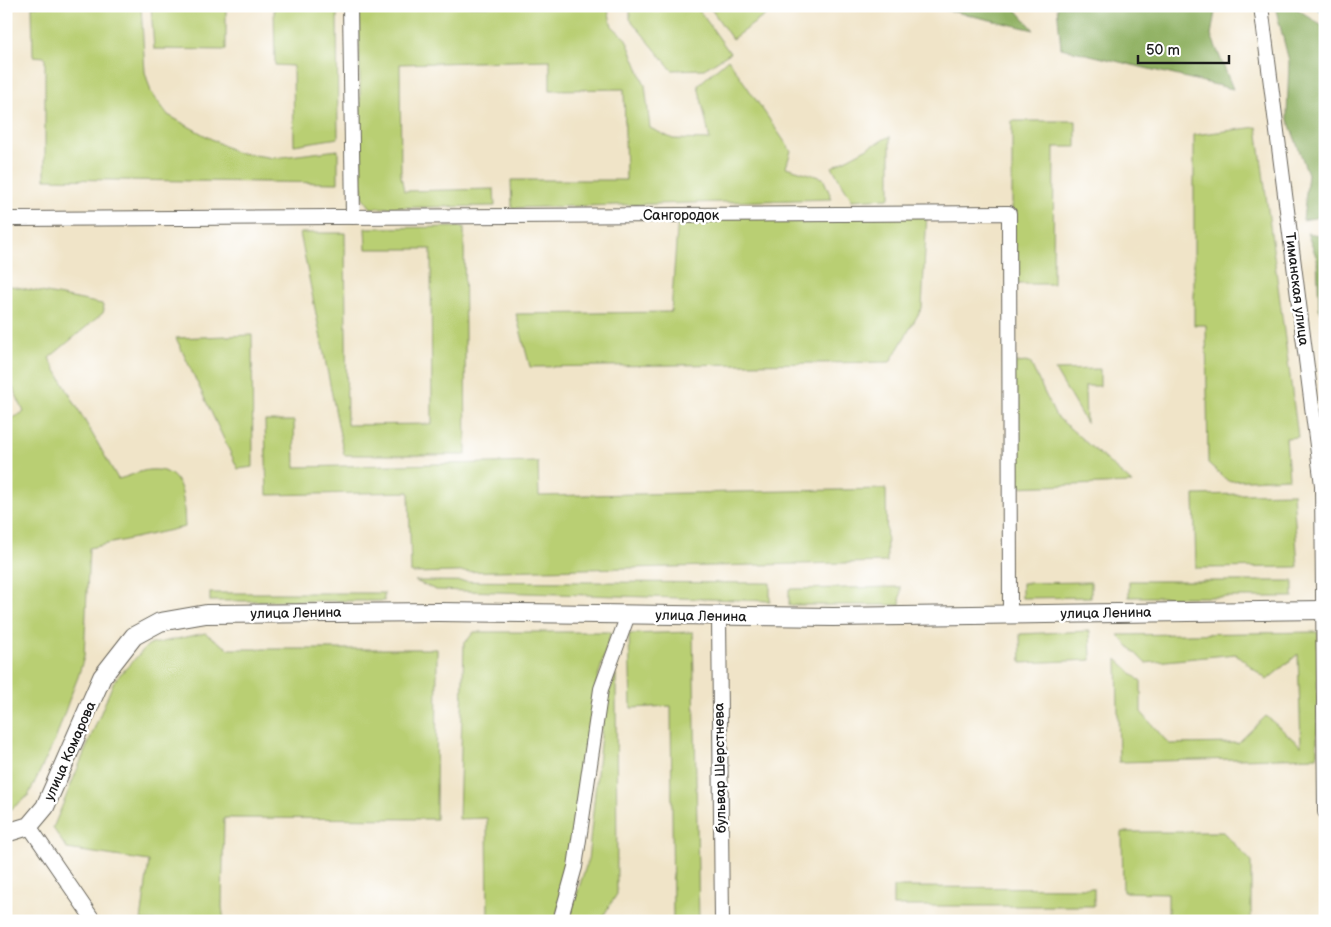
<svg xmlns="http://www.w3.org/2000/svg" width="1331" height="927" viewBox="0 0 1331 927" font-family="'Balsamiq Sans',sans-serif">
  <rect width="100%" height="100%" fill="#fff"/>
  <filter id="ink" filterUnits="userSpaceOnUse"><feTurbulence type="fractalNoise" baseFrequency=".02" numOctaves="2"/><feDisplacementMap in="SourceGraphic" scale="10" xChannelSelector="R" yChannelSelector="G"/><feConvolveMatrix kernelMatrix="1 2 1 2 8 2 1 2 1" color-interpolation-filters="sRGB"/></filter>
  <filter id="wash" filterUnits="userSpaceOnUse"><feTurbulence type="fractalNoise" baseFrequency=".0096" numOctaves="4" result="noise"/><feDisplacementMap in="SourceGraphic" scale="20" xChannelSelector="R" yChannelSelector="G"/><feGaussianBlur stdDeviation="1.12" result="paint"/><feColorMatrix in="noise" values="0 0 0 0 0 0 0 0 0 0 0 0 0 0 0 0 0 1.4 0 .05"/><feComposite in="paint" operator="in"/></filter>
  <g filter="url(#wash)">
    <rect width="100%" height="100%" fill="#f0e4c8"/>
    <!-- green -->
    <g fill="#b9cf73" stroke="#6a7648">
      <path d="M32 6H141L145 72 151 92 168 115 235 152 274 158 338 150V183L45 179V57L33 56Z"/>
      <path d="M151 6H226V50L154 49Z"/>
      <path d="M274 6H337L338 138 294 145 293 66 275 65Z"/>
      <path d="M359 6H607L612 26 626 39 645 85 650 128 673 139 710 140 698 85 728 59 791 151 786 167 823 178 832 199 512 208 511 180H626L624 89 550 90V60L400 64 401 176 404 191 494 189 495 206 371 208 363 198 361 177Z"/>
      <path d="M630 6H696L730 53 704 69 672 70 630 19Z"/>
      <path d="M709 6H776L777 7 732 39Z"/>
      <path d="M1012 121H1076V147H1054L1053 284H1012Z"/>
      <path d="M1257 127 1298 437 1286 438 1289 478 1228 481 1208 463 1206 325H1194V135Z"/>
      <path d="M890 136V198L852 200 832 167Z"/>
      <path d="M927 213 922 308 890 362 530 367 516 314 671 312 678 216Z"/>
      <path d="M464 227 466 455H344L300 233H345L347 425 432 424 431 249H366L365 228Z"/>
      <path d="M6 285 102 304 104 309 103 313 49 358 118 479C128 477 139 471 149 470 187 467 183 501 185 527L89 548 84 657 78 677 69 700 56 738 28 796 6 813V421L24 412 6 373Z"/>
      <path d="M252 335 253 467 238 469 176 338Z"/>
      <path d="M1030 362 1055 415 1132 483 1013 487 1012 363Z"/>
      <path d="M1100 369V386H1085L1086 423 1055 370Z"/>
      <path d="M265 421H294L295 467 538 462 539 496 886 489 887 562 411 573 409 492 267 495Z"/>
      <path d="M1293 493 1298 567 1196 568 1194 495Z"/>
      <path d="M415 581 770 583V601L436 590Z"/>
      <rect x="1129" y="581" width="164" height="16"/>
      <path d="M1091 582V597L1022 598V583Z"/>
      <path d="M901 587 900 605H789V589Z"/>
      <rect x="210" y="593" width="174" height="8"/>
      <path d="M1090 631 1091 660 1021 663 1020 634Z"/>
      <path d="M474 632H611L595 688 571 864 555 921H488L487 818 459 819 464 644Z"/>
      <path d="M693 632 699 921H673L671 706 631 708 629 634Z"/>
      <path d="M1318 632 1317 757 1119 762 1117 659 1141 682V712L1169 744 1238 743 1266 716 1301 746 1298 654 1267 680 1236 654 1145 663 1118 635Z"/>
      <path d="M205 633 229 649H437L436 819 224 818 222 907 224 921H141L149 861 67 849 53 828 114 681 148 645Z"/>
      <path d="M616 674 617 894 600 921H568L588 860 604 706Z"/>
      <path d="M1122 832H1223L1251 861V921H1168V893L1123 892Z"/>
      <path d="M893 887 1094 888V906H893Z"/>
    </g>
    <!-- forest -->
    <g fill="#92b265" stroke="#576740">
      <path d="M930 6H1013L1034 30 929 6Z"/>
      <path d="M1057 6H1216L1211 35 1233 89 1061 48Z"/>
      <path d="M1275 6H1293L1325 28V216L1303 220 1308 174 1287 117 1289 61Z"/>
      <path d="M1307 233 1325 236V321L1319 308 1317 259Z"/>
    </g>
    <g fill="none" stroke-linecap="round" stroke-linejoin="round">
      <!-- stream -->
      <path stroke="#43b3bc" stroke-width="4" d="M1317 6 1325 13"/>
    </g>
  </g>
  <g filter="url(#ink)">
    <g fill="none" stroke-linecap="round" stroke-linejoin="round">
      <defs>
        <g id="minor">
          <path d="M350 6 353 217"/>
          <path d="M1261 6 1322 485 1325 812"/>
          <path d="M6 221 13 219 1009 213 1010 615"/>
          <path d="M719 616 722 921"/>
          <path d="M29 826 94 921"/>
          <path d="M560 921 575 867 601 689 628 615"/>
        </g>
        <path id="major" d="M6 833 29 826 45 807 102 677 134 636 160 622 206 614 438 612 833 617 1325 610"/>
      </defs>
      <!-- minor casing -->
      <use href="#minor" stroke="#666258" stroke-width="16"/>
      <!-- major casing -->
      <use href="#major" stroke="#666258" stroke-width="20"/>
      <!-- minor -->
      <use href="#minor" stroke="#fff" stroke-width="14"/>
      <!-- major -->
      <use href="#major" stroke="#fff" stroke-width="18"/>
    </g>
  </g>
  <g text-anchor="middle" dominant-baseline="central" stroke-width="5" stroke-linejoin="round" paint-order="stroke">
    <!-- street labels -->
    <g font-size="14" fill="#1c1c1c" stroke="#fff">
      <text x="681" y="215">Сангородок</text>
      <text transform="translate(1297 289) rotate(83)">Тиманская улица</text>
      <text transform="translate(296 613) rotate(-1)">улица Ленина</text>
      <text transform="translate(1106 613) rotate(-1)">улица Ленина</text>
      <text transform="translate(701 616) rotate(1)">улица Ленина</text>
      <text transform="translate(70 751) rotate(-66)">улица Комарова</text>
      <text transform="translate(720 768) rotate(-91)">бульвар Шерстнева</text>
    </g>
  </g>
  <!-- margin -->
  <rect width="1331" height="927" fill="none" stroke="#fff" stroke-width="25"/>
  <!-- scale -->
  <path d="M1138 55v8h91v-8" fill="none" stroke="#1c1c1c" stroke-width="2.5"/>
  <text x="1146" y="55" font-size="15" fill="#1c1c1c" stroke="#ffffff" stroke-width="4" paint-order="stroke">50 m</text>
</svg>
